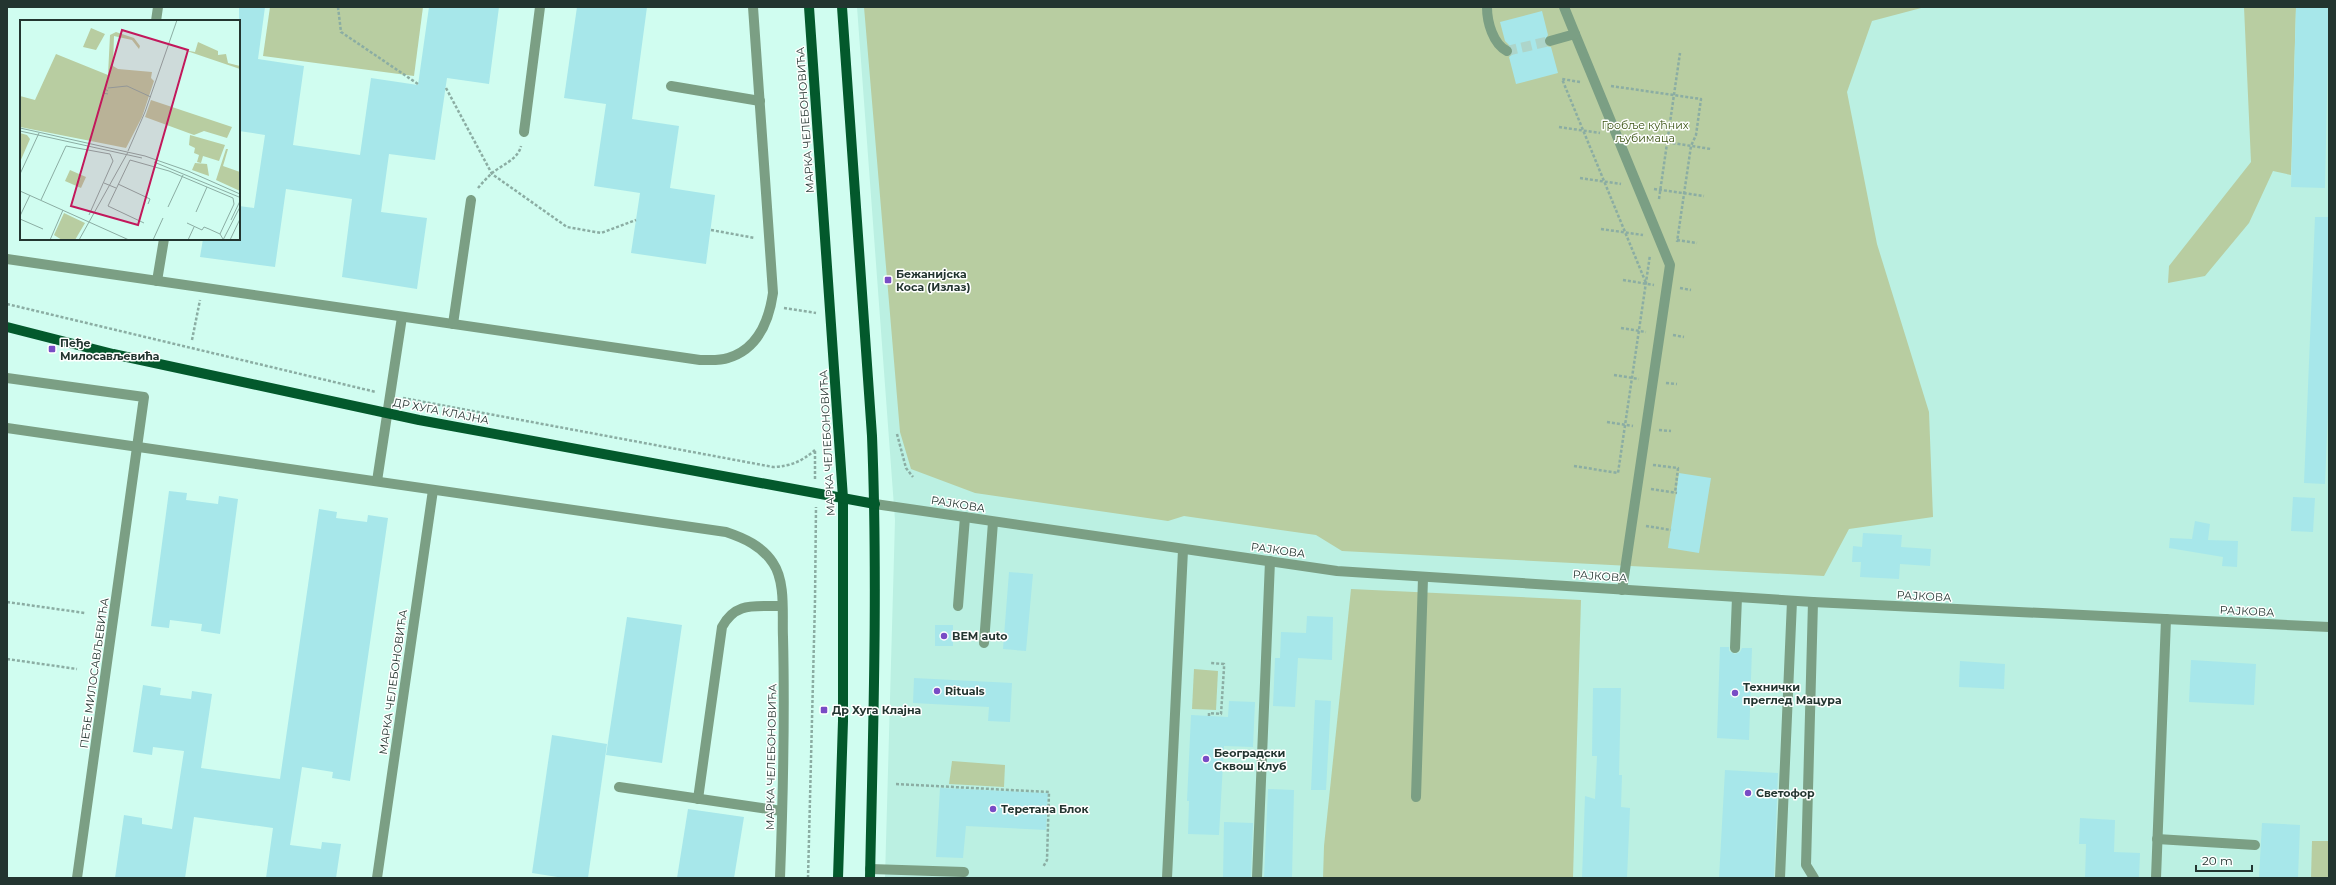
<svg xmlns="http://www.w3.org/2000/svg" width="2336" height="885" viewBox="0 0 2336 885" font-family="Montserrat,sans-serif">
  <rect width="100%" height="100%" fill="#d0fdf0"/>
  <!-- built -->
  <path fill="#bbf0e2" d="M857 7H2329V878H885L895 520Z"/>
  <!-- green -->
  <g fill="#b8cda1">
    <path d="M270 7H423L414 76 263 56Z"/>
    <path d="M864 7H1925L1872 21 1847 92 1877 244 1929 412 1933 517 1849 529 1824 576 1342 551 1316 535 1184 516 1168 521 975 493 911 469 900 432Z"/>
    <path d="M2244 7H2296L2291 175 2273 171 2249 223 2205 276 2168 283 2169 266 2251 162Z"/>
    <path d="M1351 589 1581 600 1573 878H1323L1324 846Z"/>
    <path d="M1194 669 1218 671 1216 710 1192 709Z"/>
    <path d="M952 761 1005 765 1004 787 949 784Z"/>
    <path d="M2312 841H2329V878H2311Z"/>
  </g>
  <!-- building -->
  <g fill="#a7e7ea">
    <path d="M239 7H265L258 59 304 66 293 145 360 155 371 78 418 85 429 7H499L489 84 447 78 435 160 389 154 381 212 427 218 417 289 342 277 352 199 286 189 275 267 200 257 203 239H239V206L254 208 265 135 239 131Z"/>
    <path d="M577 7H647L632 119 679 126 670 188 715 195 706 264 631 253 640 193 594 186 606 104 564 98Z"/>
    <path d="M2296 7H2329L2325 188 2291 187Z"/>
    <path d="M1542 11 1548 35 1544 42 1546 46 1551 47 1558 73 1516 84 1509 57 1513 54V49L1505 41 1500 22Z"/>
    <path d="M2315 217H2329V387L2325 484 2304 483Z"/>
    <path d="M1679 473 1711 478 1699 553 1668 548Z"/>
    <path d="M169 491 187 493 186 500 218 504 219 496 238 499 220 634 201 631 202 624 170 620 169 628 151 626Z"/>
    <path d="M2293 497 2315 498 2313 532 2291 531Z"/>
    <path d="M319 509 337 512 336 518 367 522 368 515 388 518 350 781 332 778 333 772 302 767 290 845 321 849 322 842 341 844 336 878H266L273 828 194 817 185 878H115L124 815 142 818V824L172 829 184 751 153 747 152 755 133 752 143 685 161 688 160 695 191 699 192 691 212 694 201 768 280 779Z"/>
    <path d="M2195 521 2210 524 2208 540 2238 541 2237 567 2222 566 2223 557 2169 548 2170 538 2192 539Z"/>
    <path d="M1863 533 1902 535 1901 547 1931 549 1930 566 1900 564 1899 579 1860 577 1861 562H1852L1853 546 1862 547Z"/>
    <path d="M1009 572 1033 574 1026 651 1003 649Z"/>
    <path d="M1307 616 1333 617 1332 660 1298 658 1295 707 1273 706 1275 658H1280L1281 632 1306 633Z"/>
    <path d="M627 617 682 625 662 763 606 755Z"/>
    <rect x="935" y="625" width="18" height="21"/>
    <path d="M1720 647H1729V651L1735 654 1740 652 1742 648H1752L1749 740 1717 738Z"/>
    <path d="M2191 660 2256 664 2254 705 2189 702Z"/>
    <path d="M1960 661 2005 664 2004 689 1959 687Z"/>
    <path d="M914 678 1012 683 1010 722 988 721 989 707 913 703Z"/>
    <path d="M1593 688H1621L1619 775H1622L1621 807 1630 808 1627 878H1582L1585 796 1595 799 1597 756H1592Z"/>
    <path d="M1315 700 1331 701 1326 790H1311Z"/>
    <path d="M1229 701 1255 702 1253 747 1224 746 1219 835 1188 834 1189 801H1187L1191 715 1228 717Z"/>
    <path d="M552 735 607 744 588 878H564L532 873Z"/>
    <path d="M1725 770 1778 773 1774 878H1719Z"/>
    <path d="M940 788 1048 793 1046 830 966 826 963 858 936 857Z"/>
    <path d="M1268 789 1294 790 1292 878H1264Z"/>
    <path d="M688 809 744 817 734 878H677Z"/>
    <path d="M2080 818 2115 820 2114 852 2140 853 2139 878H2085L2086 844H2079Z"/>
    <path d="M1224 822 1253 823 1251 878H1223Z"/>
    <path d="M2262 823 2300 825 2298 878H2259Z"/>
  </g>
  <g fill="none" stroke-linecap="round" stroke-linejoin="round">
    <!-- minor-tunnel -->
    <path stroke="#add5ca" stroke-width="10" stroke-dasharray="10 5" stroke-linecap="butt" d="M1507 51 1550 41"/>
    <!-- path -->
    <g stroke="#8bada3" stroke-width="2.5" stroke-dasharray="3 2" stroke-linecap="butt">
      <path d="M338 7 341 32 418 84"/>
      <path d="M1580 82 1562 79 1646 283"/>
      <path d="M1611 86 1701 99 1696 135 1691 146 1677 242"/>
      <path d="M446 88 492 174 567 227 601 233 636 220"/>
      <path d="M1559 127 1600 133"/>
      <path d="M1633 137 1711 149"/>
      <path d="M1580 178 1621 184"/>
      <path d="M478 188C482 183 487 178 491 174 501 165 518 160 521 146"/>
      <path d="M1654 189 1704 196"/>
      <path d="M1659 199 1680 53"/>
      <path d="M1601 229 1643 235"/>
      <path d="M711 230 755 238"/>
      <path d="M1677 240 1697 243"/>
      <path d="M1623 280 1654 285"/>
      <path d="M1680 288 1691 290"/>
      <path d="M7 304 376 392"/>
      <path d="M784 308 816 313"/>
      <path d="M1621 328 1646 332"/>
      <path d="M1673 335 1684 337"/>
      <path d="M192 340 200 300"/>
      <path d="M1614 375 1639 379"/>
      <path d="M1666 383 1677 384"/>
      <path d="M403 398 773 467C791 466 801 462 815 450"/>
      <path d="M1607 422 1633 426"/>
      <path d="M1659 430 1671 431"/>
      <path d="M897 434 906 468 913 477"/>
      <path d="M815 451V480"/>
      <path d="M1653 465 1678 468 1675 493"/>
      <path d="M1574 466 1618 473 1650 255"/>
      <path d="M1651 489 1677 493"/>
      <path d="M1646 526 1671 530"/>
      <path d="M7 602 85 613"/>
      <path d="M7 659 77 669"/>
      <path d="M1209 716V713L1221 714 1224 668V664L1211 663"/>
      <path d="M896 784 1049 792 1047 860 1043 867"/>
      <path d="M808 878 815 601 816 507"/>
    </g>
    <!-- minor -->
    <g stroke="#7b9f84" stroke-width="10">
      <path d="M1487 7C1487 22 1493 44 1507 51"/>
      <path d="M156 21 158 7"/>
      <path d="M1575 34 1670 265 1622 590"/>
      <path d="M1550 41 1575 34 1564 7"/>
      <path d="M671 86 760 101"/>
      <path d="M524 132 540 7"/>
      <path d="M7 259 700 360C709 360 720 361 728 358 758 349 769 321 773 293L753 7"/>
      <path d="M157 281 164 239"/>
      <path d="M453 324 471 200"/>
      <path d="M7 378 144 397 77 878"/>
      <path d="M7 428 726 532C744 538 762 546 773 563 786 582 782 615 783 637 785 717 783 798 780 878"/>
      <path d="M377 481 402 317"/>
      <path d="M875 504 1337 571 1813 602 2329 627"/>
      <path d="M1813 602 1806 865 1814 878"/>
      <path d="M958 606 965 517"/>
      <path d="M984 643 993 522"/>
      <path d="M1735 648 1737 597"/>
      <path d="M619 787 782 811"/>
      <path d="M1416 797 1423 578"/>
      <path d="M698 799 722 627C736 601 755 607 782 606"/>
      <path d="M2157 839 2255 845"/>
      <path d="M870 869 964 872"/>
      <path d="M377 878 433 490"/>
      <path d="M1167 878 1183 550"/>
      <path d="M1257 878 1270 561"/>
      <path d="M1780 878 1792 601"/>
      <path d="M2156 878 2166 619"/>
    </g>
    <!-- major -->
    <g stroke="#03592c" stroke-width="10">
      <path d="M809 7 843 498V721L838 878"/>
      <path d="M842 7 872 436C878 584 873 731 870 878"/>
      <path d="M7 327 113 354 419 420 875 504"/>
    </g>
  </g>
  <!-- markers -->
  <g fill="#794cc5" stroke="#fefffe" stroke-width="1.5">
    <rect x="884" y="276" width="8" height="8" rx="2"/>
    <rect x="48" y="345" width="8" height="8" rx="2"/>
    <circle cx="944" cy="636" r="4"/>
    <circle cx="937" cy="691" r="4"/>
    <circle cx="1735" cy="693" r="4"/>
    <rect x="820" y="706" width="8" height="8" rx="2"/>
    <circle cx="1206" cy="759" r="4"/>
    <circle cx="1748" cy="793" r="4"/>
    <circle cx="993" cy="809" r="4"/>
  </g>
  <g text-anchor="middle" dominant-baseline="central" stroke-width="3" stroke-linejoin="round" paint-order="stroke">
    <!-- street labels -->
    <g font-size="11" fill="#233530" stroke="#fefffe">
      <text transform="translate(805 120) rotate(-94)">МАРКА ЧЕЛЕБОНОВИЋА</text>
      <text transform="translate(441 411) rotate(11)">ДР ХУГА КЛАЈНА</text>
      <text transform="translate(827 443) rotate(-93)">МАРКА ЧЕЛЕБОНОВИЋА</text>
      <text transform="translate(958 504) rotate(9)">РАЈКОВА</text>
      <text transform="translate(1278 550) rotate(8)">РАЈКОВА</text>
      <text transform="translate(1600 576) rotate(4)">РАЈКОВА</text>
      <text transform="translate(1924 596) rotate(3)">РАЈКОВА</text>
      <text transform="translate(2247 611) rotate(3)">РАЈКОВА</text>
      <text transform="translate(94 673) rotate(-82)">ПЕЂЕ МИЛОСАВЉЕВИЋА</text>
      <text transform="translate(393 682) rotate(-82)">МАРКА ЧЕЛЕБОНОВИЋА</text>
      <text transform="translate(771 757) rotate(-89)">МАРКА ЧЕЛЕБОНОВИЋА</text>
    </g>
    <!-- park labels -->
    <g font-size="11" fill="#3a5212" stroke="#fefffe">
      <text x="1645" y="125">Гробље кућних<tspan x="1645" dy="13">љубимаца</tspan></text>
    </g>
    <!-- poi labels -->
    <g font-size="11" font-weight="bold" fill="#233530" stroke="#fefffe" text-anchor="start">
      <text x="896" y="274">Бежанијска<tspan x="896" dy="13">Коса (Излаз)</tspan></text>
      <text x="60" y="343">Пеђе<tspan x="60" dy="13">Милосављевића</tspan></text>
      <text x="952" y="636">BEM auto</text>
      <text x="1743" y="687">Технички<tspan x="1743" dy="13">преглед Мацура</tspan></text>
      <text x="945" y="691">Rituals</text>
      <text x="832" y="710">Др Хуга Клајна</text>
      <text x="1214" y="753">Београдски<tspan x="1214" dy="13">Сквош Клуб</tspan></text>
      <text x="1756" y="793">Светофор</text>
      <text x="1001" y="809">Теретана Блок</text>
    </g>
  </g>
  <!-- overview -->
  <g transform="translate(20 20)">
    <rect width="220" height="220" fill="#d0fdf0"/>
    <path d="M71 8 85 14 76 30 63 27ZM96 12 114 18 120 26 119 29 112 20 94 16 93 46 98 49 132 52 131 58 134 61 122 97 106 128 0 107V76L15 80 36 34 88 55 90 15ZM178 22 198 31V35L206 34 208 43 220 46V49L164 30 175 32ZM131 80 212 107 207 118 184 111 174 115 125 97ZM0 113 7 115 10 119 0 142ZM170 115 205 125 199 141 183 136 181 143 177 142 179 135 174 133 175 128 169 125ZM206 129H208L203 146 220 152V171L196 160ZM175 143 187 144 189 156 172 150ZM50 150 66 157 61 168 45 161ZM44 193 65 203 55 220H42L34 215Z" fill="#b8cda1"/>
    <path fill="none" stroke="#8bada3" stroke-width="1" d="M88 68 107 66 131 77M88 74 83 73 85 69 88 71M0 108 125 136 168 151 220 174M0 111 122 138M108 131 125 92 157 0M134 142 219 177M0 154 19 113M84 163 96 168M98 164 130 179 128 184M0 171 109 220M21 180 46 126 90 134 93 141 69 195M148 187 163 155M176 192 187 167M0 196 10 175M0 199 23 209M211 200 220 181M124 203 88 186 110 140 149 151 213 178 214 184 200 214M167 203 182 210 184 207 189 209 200 214 203 219M30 220 43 190M59 220 108 132M133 220 143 198M168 220 174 207M203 220 220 187M210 220 220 199"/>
    <path fill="#c2185b" fill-opacity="0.15" stroke="#c2185b" stroke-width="2" d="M102 10 168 30 118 205 51 186Z"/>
    <rect width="220" height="220" fill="none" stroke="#233530" stroke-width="2"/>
  </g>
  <!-- border -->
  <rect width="2336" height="885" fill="none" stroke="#233530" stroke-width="16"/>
  <!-- scale -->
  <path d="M2196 865v6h56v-6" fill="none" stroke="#233530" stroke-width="2"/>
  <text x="2202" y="865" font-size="12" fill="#233530" stroke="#fefffe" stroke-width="3" paint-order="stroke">20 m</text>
</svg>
